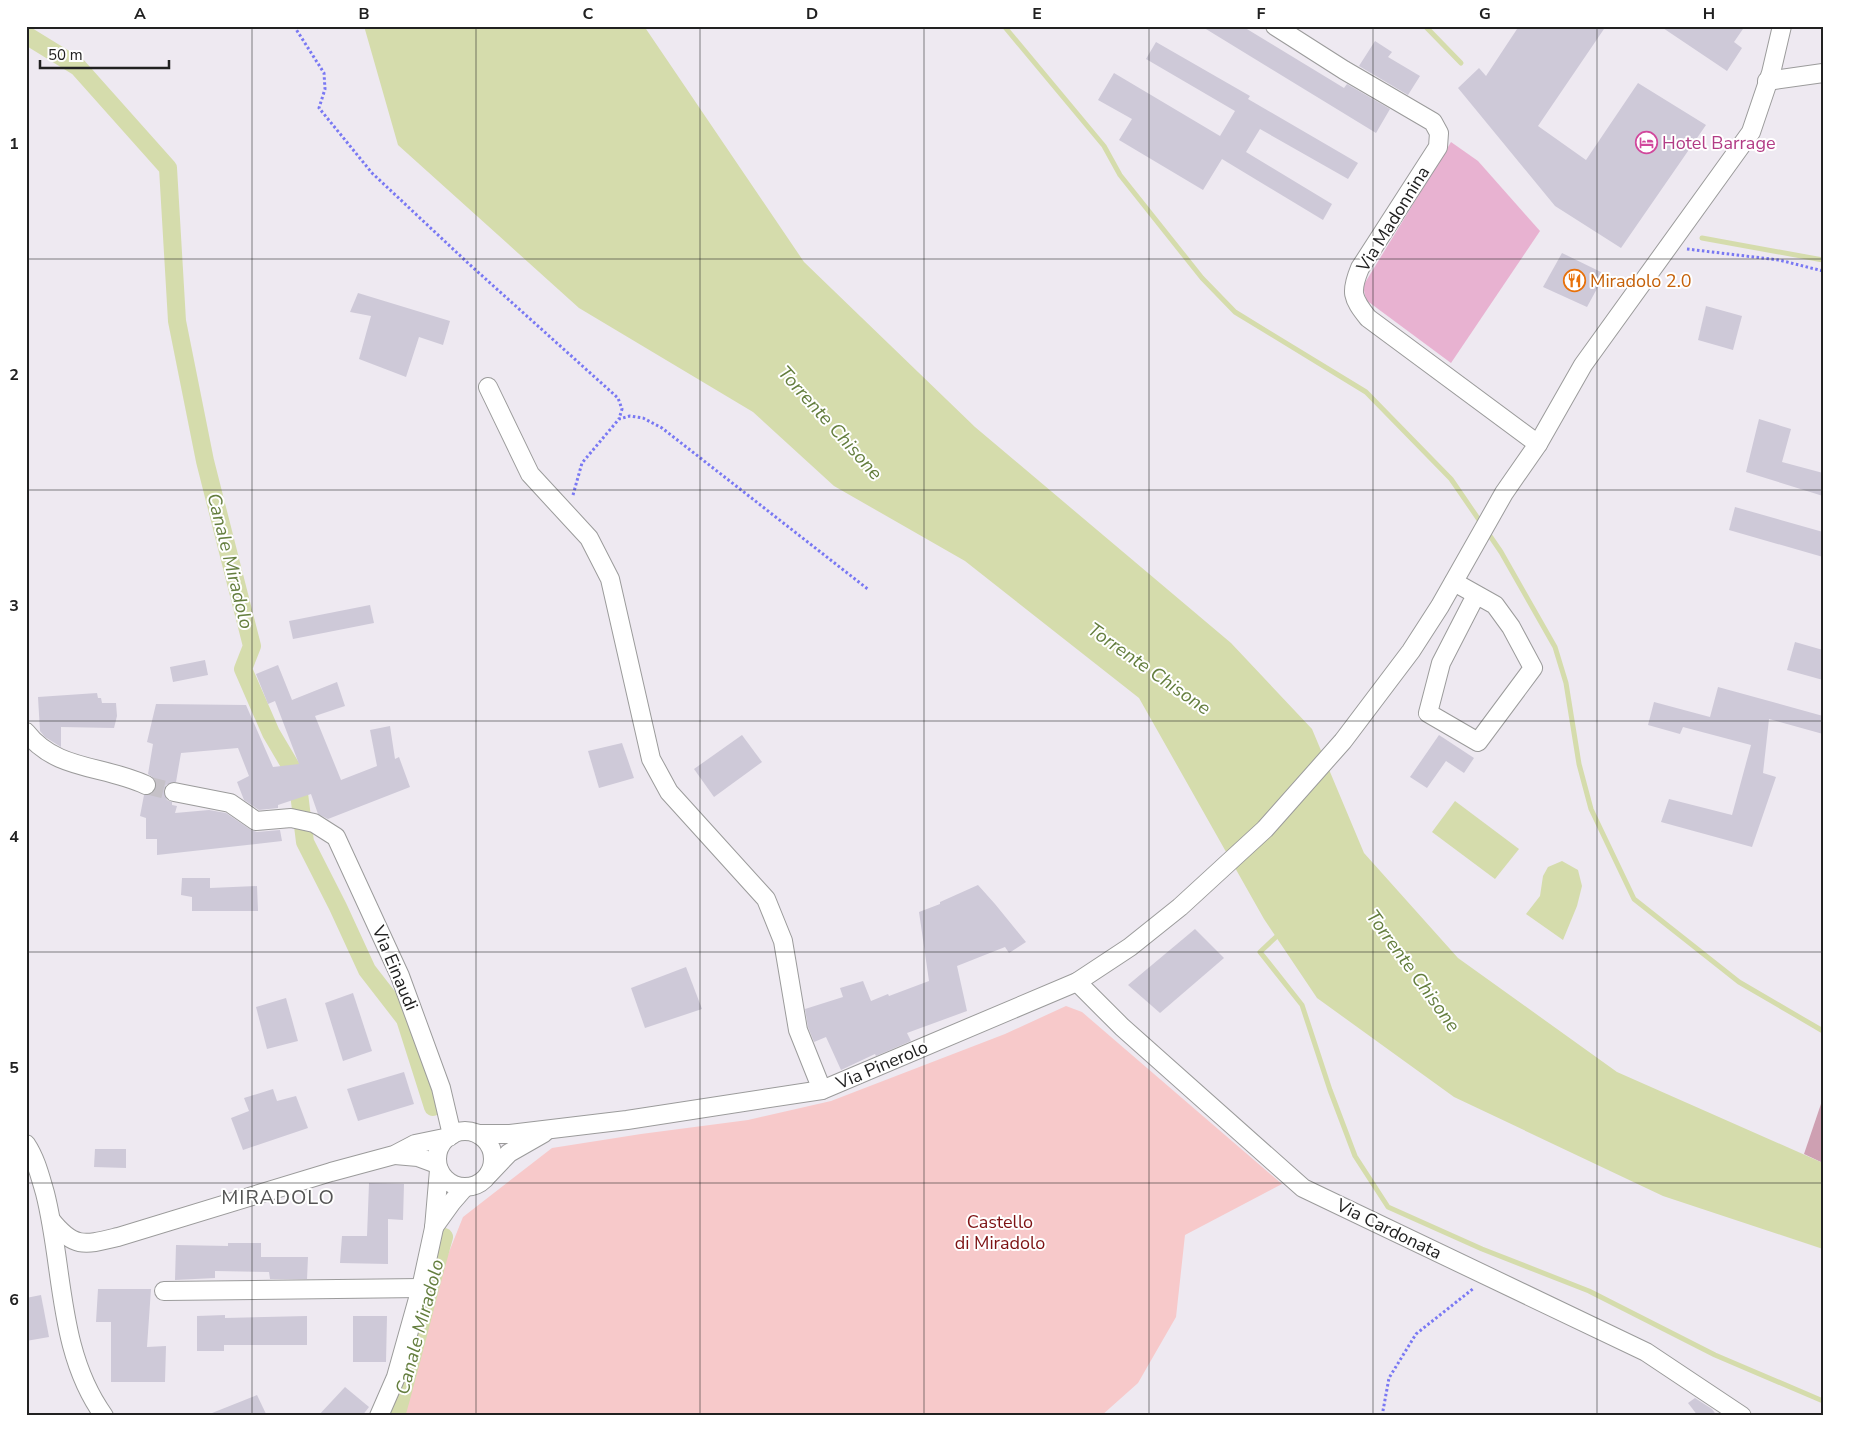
<svg xmlns="http://www.w3.org/2000/svg" width="1849" height="1442" viewBox="0 0 1849 1442" font-family="'Nunito Sans',sans-serif">
  <rect width="100%" height="100%" fill="#eee9f1"/>
  <!-- grass -->
  <path fill="#e8b2d1" d="M1451 142 1478 161 1540 231 1451 363 1366 300 1363 286Z"/>
  <!-- forest -->
  <path fill="#cea0b2" d="M1823 1098V1163L1804 1154Z"/>
  <!-- park -->
  <path fill="#f7c9ca" d="M1066 1006 1082 1012 1282 1184 1185 1235 1176 1317 1138 1383 1101 1416H399L443 1267 463 1217 552 1148 641 1134 748 1120 831 1101 1005 1034Z"/>
  <!-- water -->
  <g fill="#d5dcac">
    <path d="M364 26H644L804 262 975 427 1231 643 1312 729 1364 853 1458 958 1617 1072 1823 1163V1249L1663 1196 1454 1097 1317 998 1264 919 1139 698 965 561 834 486 753 412 579 308 398 145Z"/>
    <path d="M1455 801 1519 849 1495 879 1432 832Z"/>
    <path d="M1562 861 1578 870 1582 886 1577 906 1563 940 1526 914 1540 896 1543 876 1548 867Z"/>
  </g>
  <g fill="none" stroke-linecap="round" stroke-linejoin="round">
    <!-- stream -->
    <g stroke="#d5dcac" stroke-width="5">
      <path d="M1004 26 1104 146 1120 175 1202 278 1235 312 1366 392 1451 479 1501 552 1555 647 1566 683 1579 764 1591 809 1634 899 1739 982 1823 1031"/>
      <path d="M1425 26 1461 63"/>
      <path d="M1702 238 1823 260"/>
      <path d="M1276 937 1260 952 1302 1005 1330 1090 1355 1156 1388 1207 1482 1249 1589 1291 1715 1355 1823 1401"/>
    </g>
    <!-- canal -->
    <g stroke="#d5dcac" stroke-width="18">
      <path d="M26 35 78 67 168 168 177 321 205 461 252 646 243 669 271 733 297 777 305 842 338 907 367 970 405 1019 433 1107"/>
      <path d="M396 1416C413 1357 427 1297 444 1237"/>
    </g>
  </g>
  <!-- building -->
  <g fill="#cec9d8">
    <path d="M1201 26H1242L1344 88 1347 84 1390 109 1376 133Z"/>
    <path d="M1519 26H1606L1538 126 1586 160 1638 83 1706 125 1621 248 1555 206 1458 88 1479 68 1486 76Z"/>
    <path d="M1660 26H1745L1734 42 1742 48 1727 71Z"/>
    <path d="M1375 41 1392 52 1388 57 1420 76 1408 95 1359 66Z"/>
    <path d="M1156 42 1250 96 1248 99 1358 163 1348 179 1260 129 1246 152 1332 204 1323 220 1222 159 1203 190 1119 140 1132 119 1098 100 1114 73 1220 136 1235 111 1146 59Z"/>
    <path d="M1562 253 1605 274 1587 307 1543 287Z"/>
    <path d="M358 293 450 321 443 345 419 337 406 377 359 359 371 316 350 312Z"/>
    <path d="M1706 306 1742 316 1733 350 1698 340Z"/>
    <path d="M1759 419 1791 429 1782 462 1823 473V496L1746 472Z"/>
    <path d="M1735 507 1823 532V557L1729 530Z"/>
    <path d="M370 605 374 623 293 639 289 621Z"/>
    <path d="M1795 642 1823 650V680L1787 670Z"/>
    <path d="M205 660 208 675 173 682 170 667Z"/>
    <path d="M278 665 292 700 337 682 345 706 315 716 341 780 377 766 370 730 390 726 395 759 399 757 410 787 328 819 318 814 311 794 278 805V808L259 810 244 800 237 782 249 776 238 748 181 753 176 782 166 785 164 790 167 800 172 802V805L177 806 175 813 209 810 226 813 251 830 257 832 280 830 282 841 157 855V839H146V818L140 816 144 795 152 794 156 788 155 779 148 774 153 744 147 742 156 704 246 705 273 767 299 764 275 701 268 704 256 674Z"/>
    <path d="M1718 687 1823 716V734L1769 719 1763 773 1776 777 1752 847 1661 822 1669 799 1732 815 1751 745 1683 727 1680 734 1648 725 1654 702 1710 717Z"/>
    <path d="M97 693 98 698H101L102 703H116L117 716 114 728 61 727V747L45 737 40 731 38 697Z"/>
    <path d="M742 735 762 762 714 797 694 769Z"/>
    <path d="M1439 735 1474 758 1464 773 1446 761 1427 788 1410 777Z"/>
    <path d="M622 743 634 778 599 788 588 751Z"/>
    <path d="M182 878H210V888L257 886 258 911H192V897L181 895Z"/>
    <path d="M978 885 995 904 1026 942 1009 953 1005 947 957 966 967 1011 907 1033 911 1041 876 1056 875 1054 841 1070 826 1037 814 1042 808 1027 805 1009 843 997 840 988 863 981 871 1001 888 994 889 996 929 981 919 912 940 904V902Z"/>
    <path d="M1195 929 1224 958 1160 1013 1128 985Z"/>
    <path d="M686 967 702 1009 645 1028 631 988Z"/>
    <path d="M353 993 372 1051 343 1061 325 1003Z"/>
    <path d="M286 998 298 1041 267 1049 256 1007Z"/>
    <path d="M404 1072 414 1104 358 1121 347 1089Z"/>
    <path d="M273 1089 277 1101 296 1096 308 1128 243 1150 231 1118 249 1111 244 1098Z"/>
    <path d="M95 1149H126V1168L94 1167Z"/>
    <path d="M369 1183 404 1184 403 1220 388 1219V1264L340 1263 342 1236H367Z"/>
    <path d="M228 1243H261V1257H308L307 1279H270L269 1272 215 1271V1278L175 1280 176 1245 228 1246Z"/>
    <path d="M98 1289H151L147 1347 166 1346 165 1382H111V1322H96Z"/>
    <path d="M41 1295 49 1337 26 1341V1298Z"/>
    <path d="M225 1315V1318L307 1316V1345H224V1351H197V1316Z"/>
    <path d="M353 1316H387L386 1362H353Z"/>
    <path d="M345 1387 369 1407 362 1416H318Z"/>
    <path d="M257 1395 267 1416H207V1415Z"/>
    <path d="M1695 1398 1712 1409 1717 1416H1698L1688 1403Z"/>
  </g>
  <g fill="none" stroke-linecap="round" stroke-linejoin="round">
    <!-- minor-tunnel -->
    <path stroke="#c5c1c7" stroke-width="18" stroke-dasharray="18 9" stroke-linecap="butt" d="M146 785 174 792"/>
    <defs>
      <g id="minor">
        <path d="M1275 26 1344 70 1433 122 1439 133 1438 147 1360 268C1350 292 1352 298 1368 318L1538 444"/>
        <path d="M1767 81 1823 73"/>
        <path d="M488 387 530 474 589 538 610 579 651 759 669 792 766 899 783 941 798 1030 822 1090"/>
        <path d="M1454 582 1495 605 1511 627 1533 668 1478 742 1428 713 1441 663 1476 595"/>
        <path d="M26 732C56 771 104 765 146 785"/>
        <path d="M174 792 230 803 256 821 291 818 314 823 336 837 400 976 441 1088 452 1135"/>
        <path d="M1077 982 1122 1027 1303 1188 1646 1352 1742 1416"/>
        <circle cx="465" cy="1159" r="28"/>
        <path d="M478 1134H510L627 1120 822 1090 1077 982 1130 947 1180 907 1265 829 1343 741 1411 651 1440 606 1504 493 1538 444 1583 365 1751 132 1771 73 1782 26"/>
        <path d="M26 1144C36 1159 40 1176 45 1193 64 1267 57 1351 104 1416"/>
        <path d="M395 1155 418 1157 437 1164"/>
        <path d="M489 1174 509 1153 544 1133"/>
        <path d="M51 1220C74 1249 85 1245 118 1237L331 1172 394 1155 415 1144 449 1137"/>
        <path d="M434 1227 452 1202 465 1187"/>
        <path d="M164 1291 421 1288"/>
        <path d="M379 1416 396 1377 421 1288 434 1228 439 1170"/>
      </g>
    </defs>
    <!-- minor casing -->
    <use href="#minor" stroke="#9b9b9b" stroke-width="20"/>
    <!-- path -->
    <g stroke="#7978f3" stroke-width="3" stroke-dasharray="2.5 2.5" stroke-linecap="butt">
      <path d="M294 26 324 73 325 89 319 108 372 173 469 264 618 398 622 409 619 419"/>
      <path d="M1687 249 1779 260 1823 271"/>
      <path d="M573 495 582 463 619 419 630 416 643 418 662 428 869 590"/>
      <path d="M1382 1416 1389 1378 1416 1334 1474 1288"/>
    </g>
    <!-- minor -->
    <use href="#minor" stroke="#fff" stroke-width="18"/>
  </g>
  <!-- grid -->
  <path fill="none" stroke="#212121" stroke-width="1" stroke-opacity="0.55" d="M252 26V1416M476 26V1416M700 26V1416M924 26V1416M1149 26V1416M1373 26V1416M1597 26V1416M26 259H1823M26 490H1823M26 721H1823M26 952H1823M26 1183H1823"/>
  <!-- icons -->
  <defs>
    <symbol id="hotel-ring" viewBox="-11 -11 22 22"><circle r="9.5" fill="#fff" stroke="#d1479c" stroke-width="1.5"/><path d="M-6-4.5h1.5V1H6V5H4.5V3h-9V5H-6ZM-4 0a1.8 1.8 0 1 1 3.6 0ZM.5 0V-2.5h3Q6-2.5 6 0Z" fill="#d1479c"/></symbol>
    <symbol id="restaurant-ring" viewBox="-11 -11 22 22"><circle r="9.5" fill="#fff" stroke="#e8710a" stroke-width="1.5"/><path d="M-5-6h1v4h1v-4h1v4h1v-4h1v5L-1.5 .5V6h-2V.5L-5-1ZM5-6V6H3V1.5H1.5Q1.5-4 5-6Z" fill="#e8710a"/></symbol>
  </defs>
  <g fill-rule="evenodd">
    <use href="#hotel-ring" x="1634" y="130" width="25" height="25"/>
    <use href="#restaurant-ring" x="1562" y="268" width="25" height="25"/>
  </g>
  <g text-anchor="middle" dominant-baseline="central" stroke-width="4" stroke-linejoin="round" paint-order="stroke">
    <!-- hotel labels -->
    <g font-size="18" fill="#b23c85" stroke="#fff" text-anchor="start">
      <text x="1662" y="143">Hotel Barrage</text>
    </g>
    <!-- street labels -->
    <g font-size="18" fill="#212121" stroke="#fff">
      <text transform="translate(1393 219) rotate(-58)">Via Madonnina</text>
      <text transform="translate(395 968) rotate(67)">Via Einaudi</text>
      <text transform="translate(882 1065) rotate(-23)">Via Pinerolo</text>
      <text transform="translate(1389 1229) rotate(26)">Via Cardonata</text>
    </g>
    <!-- food labels -->
    <g font-size="18" fill="#c56008" stroke="#fff" text-anchor="start">
      <text x="1590" y="281">Miradolo 2.0</text>
    </g>
    <!-- park labels -->
    <g font-size="18" fill="#7d1213" stroke="#fff">
      <text x="1000" y="1222">Castello<tspan x="1000" dy="21">di Miradolo</tspan></text>
    </g>
    <!-- water labels -->
    <g font-size="19" font-style="italic" fill="#647e3e" stroke="#fff">
      <text transform="translate(830 423) rotate(48)">Torrente Chisone</text>
      <text transform="translate(230 561) rotate(76)">Canale Miradolo</text>
      <text transform="translate(1149 669) rotate(35)">Torrente Chisone</text>
      <text transform="translate(1413 971) rotate(54)">Torrente Chisone</text>
      <text transform="translate(420 1327) rotate(-75)">Canale Miradolo</text>
    </g>
    <!-- quarter labels -->
    <g font-size="20" letter-spacing="1" fill="#545454" stroke="#fff">
      <text x="278" y="1197">MIRADOLO</text>
    </g>
  </g>
  <!-- border -->
  <rect width="1849" height="1442" fill="none" stroke="#ffffff" stroke-width="55"/>
  <!-- scale -->
  <path d="M40 60v8h129v-8" fill="none" stroke="#212121" stroke-width="2.5"/>
  <text x="48" y="60" font-size="15" fill="#212121" stroke="#ffffff" stroke-width="4" paint-order="stroke">50 m</text>
  <rect x="28" y="28" width="1794" height="1386" fill="none" stroke="#212121" stroke-width="2"/>
  <g font-size="16" text-anchor="middle" font-weight="bold" fill="#212121">
    <text x="140" y="19">A</text>
    <text x="364" y="19">B</text>
    <text x="588" y="19">C</text>
    <text x="812" y="19">D</text>
    <text x="1037" y="19">E</text>
    <text x="1261" y="19">F</text>
    <text x="1485" y="19">G</text>
    <text x="1709" y="19">H</text>
    <text x="14" y="149">1</text>
    <text x="14" y="380">2</text>
    <text x="14" y="611">3</text>
    <text x="14" y="842">4</text>
    <text x="14" y="1073">5</text>
    <text x="14" y="1305">6</text>
  </g>
</svg>
